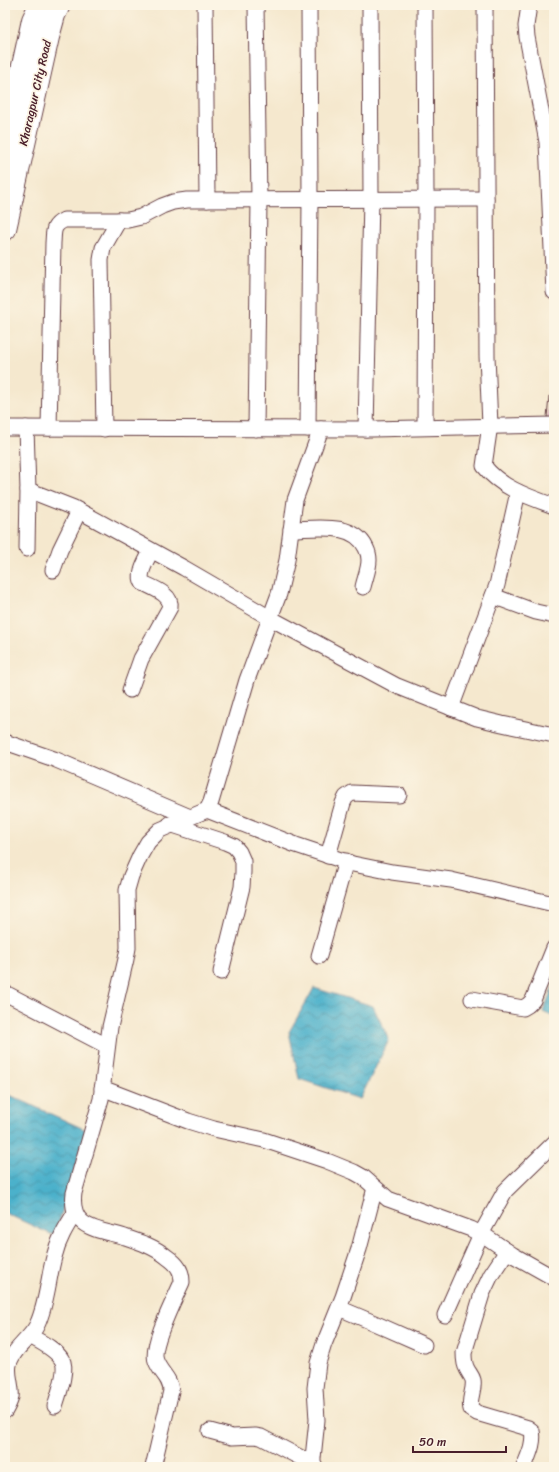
<svg xmlns="http://www.w3.org/2000/svg" width="559" height="1472" viewBox="0 0 559 1472" font-family="Sriracha,sans-serif">
  <defs>
    <pattern id="water-waves" width="16" height="10" patternUnits="userSpaceOnUse"><rect width="16" height="10" fill="#4cb1cb"/><path d="M0 5q4-4 8 0t8 0" fill="none" stroke="#418fa5"/></pattern>
    <pattern id="building-cross-hatch" width="8" height="8" patternUnits="userSpaceOnUse"><rect width="8" height="8" fill="#cf90b8"/><path d="M0 0l8 8M0 8l8-8" fill="none" stroke="#aa7596"/></pattern>
  </defs>
  <rect width="100%" height="100%" fill="#fcf5e5"/>
  <filter id="ink" filterUnits="userSpaceOnUse"><feTurbulence type="fractalNoise" baseFrequency=".025" numOctaves="2"/><feDisplacementMap in="SourceGraphic" scale="8" xChannelSelector="R" yChannelSelector="G"/><feConvolveMatrix kernelMatrix="1 2 1 2 8 2 1 2 1" color-interpolation-filters="sRGB"/></filter>
  <filter id="wash" filterUnits="userSpaceOnUse"><feTurbulence type="fractalNoise" baseFrequency=".012" numOctaves="4" result="noise"/><feDisplacementMap in="SourceGraphic" scale="16" xChannelSelector="R" yChannelSelector="G"/><feGaussianBlur stdDeviation="0.9" result="paint"/><feColorMatrix in="noise" values="0 0 0 0 0 0 0 0 0 0 0 0 0 0 0 0 0 1.4 0 .05"/><feComposite in="paint" operator="in"/></filter>
  <g filter="url(#wash)">
    <rect width="100%" height="100%" fill="#f5e8ce"/>
    <!-- water -->
    <g fill="url(#water-waves)" stroke="#4b687b">
      <path d="M554 984V1017L543 1012Z"/>
      <path d="M314 988 373 1006 389 1040 360 1099 299 1079 289 1032Z"/>
      <path d="M5 1093 86 1130 55 1236 5 1213Z"/>
    </g>
    <g id="blocks">
      <!-- building -->
      <path fill="url(#building-cross-hatch)" d="M549 396 554 397V418L547 417Z"/>
    </g>
  </g>
  <g filter="url(#ink)">
    <use href="#blocks" fill-opacity="0" stroke="#643d43" stroke-width="1"/>
    <g fill="none" stroke-linecap="round" stroke-linejoin="round">
      <defs>
        <g id="minor">
          <path d="M205 5 207 200"/>
          <path d="M485 5 487 356 490 425 484 466C501 488 529 497 554 506"/>
          <path d="M529 5 526 26 527 37 547 142 554 292"/>
          <path d="M425 427 426 199 425 5"/>
          <path d="M5 428 372 429 554 425"/>
          <path d="M26 428 28 490 27 549"/>
          <path d="M49 428 53 243C54 231 52 226 64 220H128L141 217 162 206 173 202 187 200 486 199"/>
          <path d="M104 429 101 260 103 248 119 220"/>
          <path d="M256 429 259 200 256 5"/>
          <path d="M308 429 310 199 309 5"/>
          <path d="M366 429 371 199 370 5"/>
          <path d="M28 490 74 508 184 568 270 618 397 686 477 718 502 724 554 735"/>
          <path d="M291 529C315 529 353 521 366 548 368 552 369 555 369 560 369 569 365 578 363 587"/>
          <path d="M53 570 60 550 79 511"/>
          <path d="M493 596 536 612 554 616"/>
          <path d="M130 690 141 659 170 607C172 594 153 588 143 583 137 574 147 560 151 551"/>
          <path d="M451 708 497 585 518 492"/>
          <path d="M5 742 54 759 190 817"/>
          <path d="M207 810 296 845 353 864 392 872 451 880 554 904"/>
          <path d="M170 824 225 842 234 846 239 852 243 861V872L242 887 221 972"/>
          <path d="M328 856 343 803 346 797 352 793 399 795"/>
          <path d="M319 956 346 861"/>
          <path d="M5 993 107 1046"/>
          <path d="M472 999 523 1008 528 1005 533 1000 554 948"/>
          <path d="M102 1088 188 1121 214 1129 264 1140 327 1161 354 1172 363 1177 388 1199 471 1229 488 1238 513 1255 554 1278"/>
          <path d="M507 1251 491 1275 482 1294 464 1353C464 1359 464 1364 467 1369 469 1373 472 1376 473 1380 475 1390 468 1399 471 1409L477 1413 528 1428 532 1431C535 1443 528 1456 524 1467"/>
          <path d="M339 1308 372 1322 424 1345"/>
          <path d="M445 1315 481 1234 505 1191 554 1143"/>
          <path d="M30 1336C40 1342 56 1349 62 1360 68 1369 58 1396 55 1406"/>
          <path d="M5 1411C7 1407 10 1402 11 1397 13 1385 5 1373 10 1361 15 1347 31 1338 37 1325 47 1304 48 1279 54 1257 58 1240 66 1227 75 1213"/>
          <path d="M210 1431 232 1437 255 1436 261 1437 313 1464"/>
          <path d="M153 1467 171 1391C170 1377 161 1374 156 1361 150 1346 175 1298 182 1282 182 1270 177 1264 167 1257 155 1247 140 1242 125 1237 99 1229 69 1230 74 1193L101 1099 110 1027 126 959 128 948 127 890 131 876 140 856 148 842 160 830 207 810 211 802 247 680 279 594 287 560 295 500 321 429"/>
          <path d="M315 1467 313 1464V1458L317 1420 315 1388 318 1363 324 1344 343 1297 359 1249 375 1188"/>
        </g>
        <g id="primary">
          <path d="M5 148 33 20 40 5"/>
          <path d="M5 229 48 37 54 15 59 5"/>
        </g>
      </defs>
      <!-- minor casing -->
      <use href="#minor" stroke="#643d43" stroke-width="17"/>
      <!-- primary casing -->
      <use href="#primary" stroke="#643d43" stroke-width="24"/>
      <!-- minor -->
      <use href="#minor" stroke="#fff" stroke-width="15"/>
      <!-- primary -->
      <use href="#primary" stroke="#fff" stroke-width="22"/>
    </g>
  </g>
  <g text-anchor="middle" dominant-baseline="central" stroke-width="3.5" stroke-linejoin="round" paint-order="stroke">
    <!-- street labels -->
    <g font-size="12" fill="#4a1f2b" stroke="#fcf5e5">
      <text transform="translate(35 93) rotate(-77)">Kharagpur City Road</text>
    </g>
  </g>
  <!-- margin -->
  <rect width="559" height="1472" fill="none" stroke="#fcf5e5" stroke-width="20"/>
  <!-- scale -->
  <path d="M413 1446v6h93v-6" fill="none" stroke="#4a1f2b" stroke-width="2"/>
  <text x="419" y="1446" font-size="12" fill="#4a1f2b" stroke="#fcf5e5" stroke-width="3" paint-order="stroke">50 m</text>
</svg>
